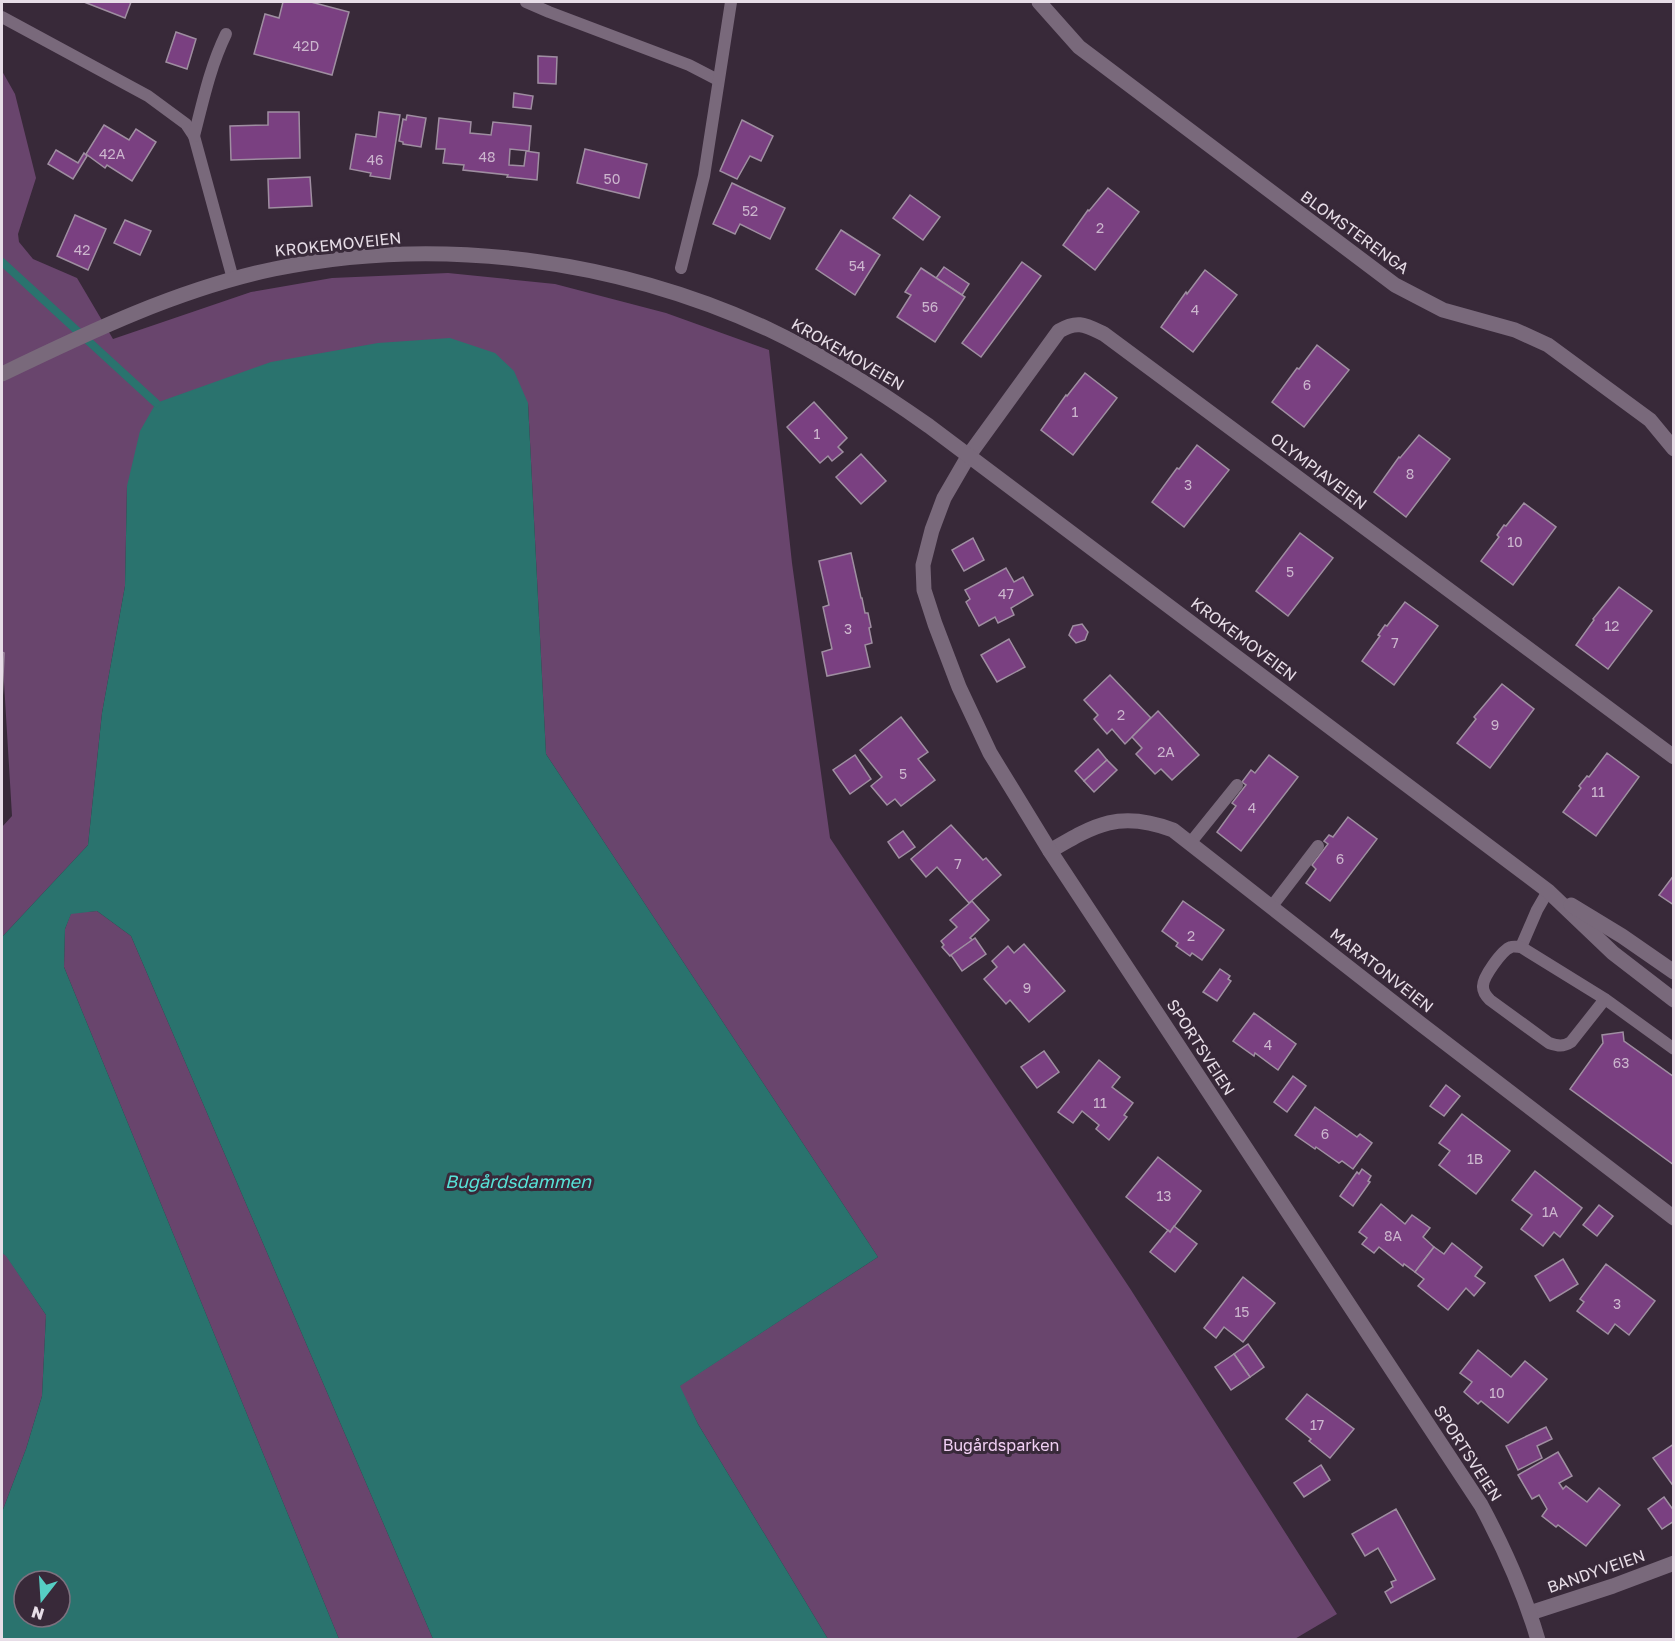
<svg xmlns="http://www.w3.org/2000/svg" width="1675" height="1641" viewBox="0 0 1675 1641" font-family="'Golos Text',sans-serif">
  <rect width="100%" height="100%" fill="#382939"/>
  <!-- green -->
  <g fill="#69456d">
    <path d="M2 71 15 94 36 178 18 234 19 242 33 259 77 278 113 339 251 292 332 278 448 273 555 284 666 313 769 350 792 563 830 838 1131 1290 1337 1614 1293 1640 828 1639 698 1424 679 1386 878 1257 546 754 528 403 127 486 125 586 102 713 88 845 2 937V827L12 816 2 649Z"/>
    <path d="M97 911 131 936 433 1639H339L64 967 65 929 71 913Z"/>
    <path d="M2 1253 6 1255 46 1315 42 1396 26 1449 2 1512Z"/>
  </g>
  <!-- water -->
  <path fill="#2a736e" fill-rule="evenodd" d="M450 338 495 353 514 371 528 403 546 754 878 1257 680 1386 698 1424 828 1639H433L131 936 97 911 71 914 65 929 64 967 339 1639H2V1512L26 1449 42 1396 46 1315 6 1256 2 1253V937L88 845 102 713 125 586 127 486 140 431 156 403 271 362 378 343ZM24 1581H60V1617H24Z"/>
  <g fill="none" stroke-linecap="round" stroke-linejoin="round">
    <!-- stream -->
    <path stroke="#2a736e" stroke-width="8" d="M2 262 156 403"/>
  </g>
  <!-- building -->
  <g fill="#7a4081" stroke="#9f8ea1" stroke-width="1.5">
    <path d="M84 2H131L125 18Z"/>
    <path d="M283 2H311L349 12 332 75 254 54 265 14 279 18Z"/>
    <path d="M176 32 196 39 187 69 166 62Z"/>
    <path d="M538 56 557 57 556 84 538 83Z"/>
    <path d="M514 93 533 96 531 109 513 107Z"/>
    <path d="M268 112H299L300 158 231 160 230 126 268 125Z"/>
    <path d="M379 112 400 115 390 179 370 176 371 173 350 169 356 134 376 137Z"/>
    <path d="M407 115 426 118 421 147 403 144V142L399 141 403 119 406 120Z"/>
    <path d="M439 118 471 122 470 133 491 135 493 122 531 126 529 151 510 149 509 165 524 166 526 151 539 153 537 180 507 177 508 175 463 170 464 165 443 163 445 149H436Z"/>
    <path d="M742 120 773 136 761 161 750 156 737 179 720 171Z"/>
    <path d="M104 125 129 140 136 129 156 142 132 181 107 165 105 168 86 154Z"/>
    <path d="M585 149 647 164 639 198 577 183Z"/>
    <path d="M56 150 78 163 84 153 87 156 73 179 48 164Z"/>
    <path d="M310 177 312 206 269 208 268 179Z"/>
    <path d="M732 183 785 208 770 239 740 224 735 234 713 224Z"/>
    <path d="M1108 188 1139 212 1095 270 1063 245 1088 210 1089 211Z"/>
    <path d="M910 195 940 217 923 240 893 218Z"/>
    <path d="M75 215 106 229 88 270 57 256Z"/>
    <path d="M125 220 151 231 140 255 114 243Z"/>
    <path d="M841 230 880 255 855 295 816 269Z"/>
    <path d="M1022 262 1041 276 981 357 962 343Z"/>
    <path d="M944 267 969 284 962 295 936 278Z"/>
    <path d="M921 268 965 297 935 342 897 317 911 295 905 292Z"/>
    <path d="M1205 270 1237 295 1193 352 1161 327 1186 292 1187 294Z"/>
    <path d="M1317 345 1349 370 1304 427 1272 402 1297 368 1299 369Z"/>
    <path d="M1085 373 1117 398 1073 455 1041 430 1066 395 1067 396Z"/>
    <path d="M814 402 847 438 838 447 843 452 832 461 828 456 820 463 787 427Z"/>
    <path d="M1419 435 1450 459 1406 517 1374 492 1399 457 1400 458Z"/>
    <path d="M1197 445 1229 470 1184 527 1152 502 1177 468 1179 469Z"/>
    <path d="M861 454 886 481 861 504 836 477Z"/>
    <path d="M1524 503 1556 527 1513 585 1481 561 1499 537 1497 535 1504 525 1506 526Z"/>
    <path d="M1300 533 1333 558 1288 616 1256 591Z"/>
    <path d="M973 538 984 560 964 571 952 550Z"/>
    <path d="M851 553 861 598H862L865 613H868L871 627 869 628 872 643 865 645 870 667 827 676 822 652 832 649 823 607 829 605 819 561Z"/>
    <path d="M1006 568 1014 582 1023 577 1033 595 1011 608 1014 615 998 623 995 617 979 626 966 602 970 599 965 590Z"/>
    <path d="M1619 587 1652 611 1608 669 1576 645 1594 620 1593 619Z"/>
    <path d="M1405 602 1438 626 1394 685 1362 661 1380 636 1378 635 1385 625 1387 626Z"/>
    <path d="M1082 624 1088 632 1085 640 1076 643 1069 635 1073 626Z"/>
    <path d="M1009 639 1025 667 997 682 981 655Z"/>
    <path d="M2 652 4 653 2 702Z"/>
    <path d="M1110 675 1151 718 1125 744 1112 729 1107 734 1094 719 1098 715 1084 700Z"/>
    <path d="M1502 684 1534 709 1490 768 1457 743 1476 719 1474 717Z"/>
    <path d="M1158 711 1199 755 1172 780 1161 769 1155 774 1136 754 1142 748 1132 737Z"/>
    <path d="M901 717 928 752 918 759 935 780 901 806 895 799 887 805 871 786 882 777 860 750Z"/>
    <path d="M1098 749 1107 760 1084 781 1075 771Z"/>
    <path d="M1607 753 1639 777 1596 836 1563 812 1581 788 1579 786 1587 776 1589 777Z"/>
    <path d="M855 755 871 779 850 794 833 770Z"/>
    <path d="M1269 755 1298 777 1241 851 1217 832 1236 806 1232 803 1246 785 1242 782 1251 770 1255 773Z"/>
    <path d="M1107 760 1117 770 1094 792 1084 781Z"/>
    <path d="M1348 817 1377 839 1330 901 1306 883 1316 869 1312 865 1328 844 1324 841 1329 835 1333 837Z"/>
    <path d="M951 825 983 860 986 858 1001 875 969 903 937 867 926 877 911 859Z"/>
    <path d="M903 831 915 847 899 858 888 842Z"/>
    <path d="M1674 875V905L1659 895Z"/>
    <path d="M972 901 989 920 970 938 973 940 950 956 942 947 944 945 941 941 957 927 950 920Z"/>
    <path d="M1183 901 1224 930 1202 960 1192 953 1190 956 1176 946 1178 943 1162 931Z"/>
    <path d="M975 938 986 954 962 971 951 955Z"/>
    <path d="M1024 944 1065 991 1029 1022 1010 1000 1006 1004 984 979 997 967 992 961 1008 946 1014 953Z"/>
    <path d="M1220 969 1230 976 1228 979 1231 981 1217 1001 1203 992Z"/>
    <path d="M1254 1013 1296 1044 1278 1070 1255 1053 1254 1056 1233 1041Z"/>
    <path d="M1623 1032 1624 1041 1674 1077V1165L1570 1089 1603 1043 1602 1035Z"/>
    <path d="M1044 1051 1059 1072 1037 1088 1021 1067Z"/>
    <path d="M1099 1060 1120 1077 1112 1087 1133 1103 1124 1115 1127 1117 1109 1140 1096 1129 1099 1125 1082 1111 1073 1123 1058 1112Z"/>
    <path d="M1293 1076 1306 1086 1287 1112 1274 1102Z"/>
    <path d="M1446 1085 1460 1096 1444 1116 1430 1106Z"/>
    <path d="M1315 1107 1357 1137 1360 1134 1372 1143 1353 1169 1342 1161 1339 1163 1316 1147 1315 1149 1295 1135Z"/>
    <path d="M1462 1114 1510 1151 1476 1194 1439 1165 1450 1151 1439 1143Z"/>
    <path d="M1158 1157 1201 1191 1170 1232 1126 1197Z"/>
    <path d="M1362 1169 1371 1176 1368 1181 1370 1182 1353 1206 1340 1196 1357 1172 1359 1174Z"/>
    <path d="M1535 1171 1582 1208 1560 1237 1554 1232 1543 1246 1521 1229 1532 1215 1512 1200Z"/>
    <path d="M1381 1204 1405 1224 1412 1215 1430 1228 1423 1237 1434 1247 1415 1272 1404 1264 1403 1266 1379 1247 1374 1253 1362 1244 1367 1238 1359 1232Z"/>
    <path d="M1599 1205 1613 1216 1597 1236 1583 1225Z"/>
    <path d="M1174 1226 1197 1244 1175 1272 1150 1252 1168 1230 1170 1232Z"/>
    <path d="M1452 1243 1482 1267 1475 1276 1485 1283 1474 1296 1466 1288 1448 1310 1418 1286 1424 1279 1415 1272 1434 1247 1444 1254Z"/>
    <path d="M1563 1259 1578 1284 1550 1301 1535 1276Z"/>
    <path d="M1606 1264 1655 1301 1629 1335 1615 1324 1608 1334 1577 1311 1584 1302 1580 1299Z"/>
    <path d="M1243 1277 1275 1303 1243 1342 1224 1327 1216 1338 1204 1328Z"/>
    <path d="M1248 1344 1264 1367 1250 1377 1234 1354Z"/>
    <path d="M1478 1350 1511 1377 1525 1361 1547 1379 1508 1423 1481 1401 1478 1404 1464 1392 1472 1382 1460 1373Z"/>
    <path d="M1234 1354 1250 1377 1231 1390 1215 1367Z"/>
    <path d="M1307 1394 1354 1429 1330 1458 1309 1441 1311 1439 1286 1419Z"/>
    <path d="M1546 1427 1552 1439 1537 1446 1542 1458 1518 1470 1506 1446Z"/>
    <path d="M1674 1444V1487L1653 1458Z"/>
    <path d="M1558 1452 1572 1476 1559 1483 1563 1489 1566 1486 1587 1502 1599 1488 1620 1505 1586 1546 1558 1525 1556 1527 1542 1516 1547 1509 1539 1495 1532 1499 1518 1475Z"/>
    <path d="M1321 1465 1330 1480 1304 1497 1294 1483Z"/>
    <path d="M1664 1497 1674 1511V1521L1662 1529 1648 1509Z"/>
    <path d="M1396 1509 1435 1579 1391 1603 1385 1592 1393 1587 1391 1582 1396 1580 1378 1548 1365 1556 1352 1534Z"/>
  </g>
  <g fill="none" stroke-linecap="round" stroke-linejoin="round">
    <!-- lane -->
    <g stroke="#79697b" stroke-width="12">
      <path d="M526 2 549 12 689 65 718 80"/>
      <path d="M2 17 148 96 186 124 194 136 233 279"/>
      <path d="M194 136C203 101 210 67 226 34"/>
      <path d="M681 268 704 176 731 2"/>
      <path d="M1191 842 1237 785"/>
      <path d="M1272 906 1318 846"/>
      <path d="M1521 947 1537 910 1548 891"/>
      <path d="M1605 999 1571 1042C1563 1047 1558 1046 1549 1043L1490 1000C1486 996 1483 992 1483 987 1482 978 1502 950 1511 947 1513 946 1519 947 1521 947L1605 999 1674 1049"/>
    </g>
    <!-- street -->
    <g stroke="#79697b" stroke-width="15">
      <path d="M1039 2 1079 47 1395 285 1443 310 1515 330 1548 345 1650 420 1674 449"/>
      <path d="M1050 851C1096 824 1120 810 1173 830L1417 1021 1674 1218"/>
      <path d="M1530 1613 1613 1586 1674 1563"/>
      <path d="M1538 1640C1524 1592 1504 1548 1481 1505L1050 851 990 753 959 687 935 624 924 590 923 565 932 530 944 498 969 455 1059 331C1078 320 1085 325 1104 334L1674 757"/>
    </g>
    <!-- secondary -->
    <g stroke="#79697b" stroke-width="15">
      <path d="M2 374C89 332 179 289 274 269 439 235 616 259 768 329 825 356 878 390 929 426L1548 891 1613 953 1674 1000"/>
      <path d="M1571 905 1622 936 1674 972"/>
    </g>
  </g>
  <g text-anchor="middle" dominant-baseline="central" stroke-width="6" stroke-linejoin="round" paint-order="stroke">
    <!-- number labels -->
    <g font-size="14" fill="#ccb6ce">
      <text x="306" y="45">42D</text>
      <text x="112" y="153">42A</text>
      <text x="487" y="156">48</text>
      <text x="375" y="159">46</text>
      <text x="612" y="178">50</text>
      <text x="750" y="210">52</text>
      <text x="1100" y="227">2</text>
      <text x="82" y="249">42</text>
      <text x="857" y="265">54</text>
      <text x="930" y="306">56</text>
      <text x="1195" y="309">4</text>
      <text x="1307" y="384">6</text>
      <text x="1075" y="411">1</text>
      <text x="817" y="433">1</text>
      <text x="1410" y="473">8</text>
      <text x="1188" y="484">3</text>
      <text x="1515" y="541">10</text>
      <text x="1290" y="571">5</text>
      <text x="1006" y="593">47</text>
      <text x="1612" y="625">12</text>
      <text x="848" y="628">3</text>
      <text x="1395" y="642">7</text>
      <text x="1121" y="714">2</text>
      <text x="1495" y="724">9</text>
      <text x="1166" y="751">2A</text>
      <text x="903" y="773">5</text>
      <text x="1598" y="791">11</text>
      <text x="1252" y="807">4</text>
      <text x="1340" y="858">6</text>
      <text x="958" y="863">7</text>
      <text x="1191" y="935">2</text>
      <text x="1027" y="987">9</text>
      <text x="1268" y="1044">4</text>
      <text x="1621" y="1062">63</text>
      <text x="1100" y="1102">11</text>
      <text x="1325" y="1133">6</text>
      <text x="1475" y="1158">1B</text>
      <text x="1164" y="1195">13</text>
      <text x="1550" y="1211">1A</text>
      <text x="1393" y="1235">8A</text>
      <text x="1617" y="1303">3</text>
      <text x="1242" y="1311">15</text>
      <text x="1497" y="1392">10</text>
      <text x="1317" y="1424">17</text>
    </g>
    <!-- street labels -->
    <g font-size="16" fill="#e7dde7" stroke="#382939">
      <text transform="translate(1355 232) rotate(36)">BLOMSTERENGA</text>
      <text transform="translate(338 244) rotate(-6)">KROKEMOVEIEN</text>
      <text transform="translate(848 354) rotate(30)">KROKEMOVEIEN</text>
      <text transform="translate(1319 471) rotate(37)">OLYMPIAVEIEN</text>
      <text transform="translate(1244 639) rotate(37)">KROKEMOVEIEN</text>
      <text transform="translate(1382 970) rotate(38)">MARATONVEIEN</text>
      <text transform="translate(1201 1047) rotate(57)">SPORTSVEIEN</text>
      <text transform="translate(1468 1453) rotate(57)">SPORTSVEIEN</text>
      <text transform="translate(1596 1571) rotate(-19)">BANDYVEIEN</text>
    </g>
    <!-- park labels -->
    <g font-size="16" fill="#f1d0f4" stroke="#382939">
      <text x="1001" y="1445">Bugårdsparken</text>
    </g>
    <!-- water labels -->
    <g font-size="18" font-style="italic" fill="#57e2d7" stroke="#382939">
      <text x="518" y="1181">Bugårdsdammen</text>
    </g>
  </g>
  <!-- border -->
  <rect width="1675" height="1641" fill="none" stroke="#e7dde7" stroke-width="6"/>
  <!-- north arrow -->
  <g transform="translate(42 1599) rotate(197)"><circle r="28" fill="#382939" stroke="#7e717f" stroke-width="1.5"/>
  <path d="M0-4.5L10 22L0 15L-10 22Z" fill="#56cec4"/>
  <text y="-9" font-size="16" font-weight="bold" text-anchor="middle" fill="#e7dde7">N</text>
  </g>
</svg>
